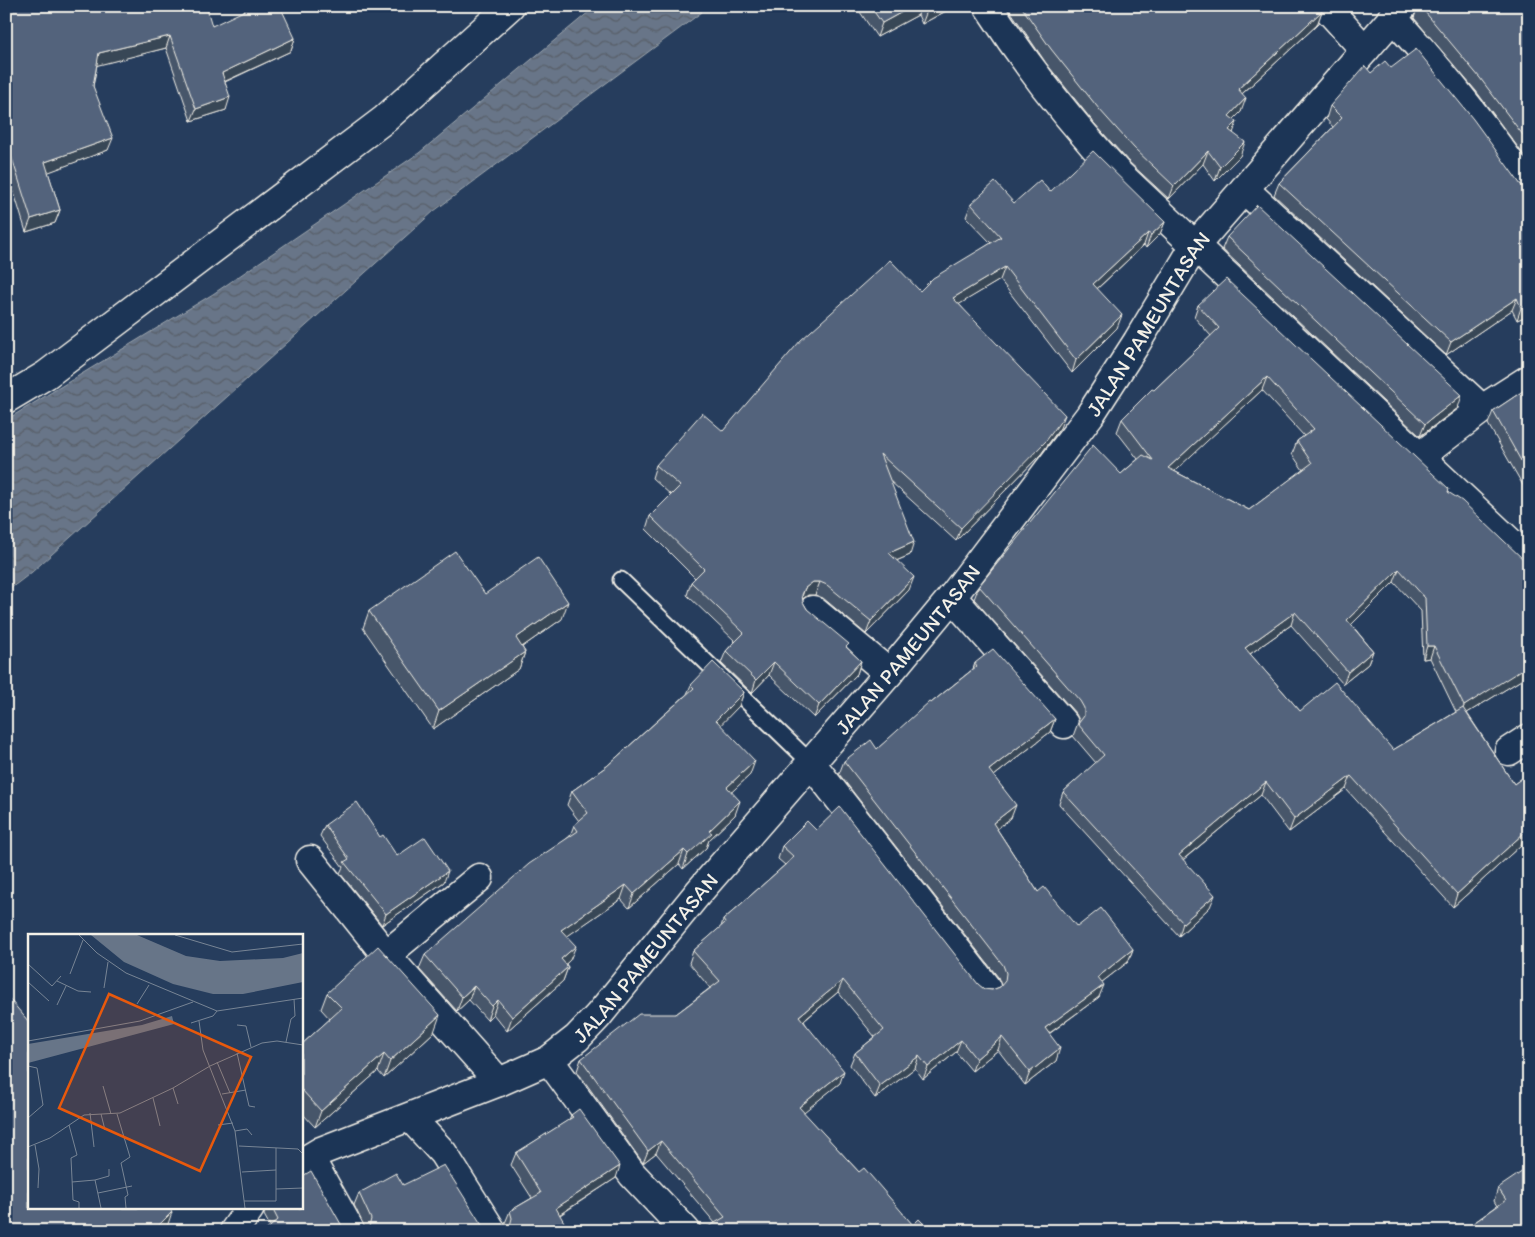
<svg xmlns="http://www.w3.org/2000/svg" width="1535" height="1237" viewBox="0 0 1535 1237" font-family="Itim,sans-serif">
  <defs>
    <pattern id="water-waves" width="16" height="10" patternUnits="userSpaceOnUse" patternTransform="scale(1.25)"><rect width="16" height="10" fill="#677588"/><path d="M0 5q4-4 8 0t8 0" fill="none" stroke="#585e67"/></pattern>
  </defs>
  <rect width="100%" height="100%" fill="#263d5d"/>
  <filter id="ink" filterUnits="userSpaceOnUse"><feTurbulence type="fractalNoise" baseFrequency=".02" numOctaves="2"/><feDisplacementMap in="SourceGraphic" scale="10" xChannelSelector="R" yChannelSelector="G"/><feConvolveMatrix kernelMatrix="1 2 1 2 8 2 1 2 1" color-interpolation-filters="sRGB"/></filter>
  <g filter="url(#ink)">
    <!-- water -->
    <path fill="url(#water-waves)" stroke="#9fa7ae" d="M596 6H697L702 12 434 211 32 572 6 592V420L213 294 419 153Z"/>
    <g fill="none" stroke-linecap="round" stroke-linejoin="round">
      <defs>
        <path id="service" d="M621 580 811 763"/>
        <g id="minor">
          <path d="M988 6C1028 68 1068 119 1118 173L1529 560"/>
          <path d="M1325 6 1365 50"/>
          <path d="M1392 17C1442 70 1487 129 1529 189"/>
          <path d="M1244 189 1482 409"/>
          <path d="M6 399 46 375 385 119 510 6"/>
          <path d="M1419 457 1482 409 1529 379"/>
          <path d="M952 597 1064 724"/>
          <path d="M813 610 889 673"/>
          <path d="M1509 751 1529 738"/>
          <path d="M811 763 986 987"/>
          <path d="M310 860 386 955 499 1082"/>
          <path d="M386 955 479 878"/>
          <path d="M549 1060 632 1174 686 1231"/>
          <path d="M411 1118 443 1153 492 1231"/>
          <path d="M310 1158 351 1231"/>
        </g>
        <g id="tertiary">
          <path id="s1" d="M301 1163 321 1151 499 1082 549 1060 577 1038 598 1016 698 893 889 673 952 597 1090 415 1137 342 1194 247 1403 6"/>
          <path d="M234 1231 250 1208"/>
        </g>
      </defs>
      <!-- service casing -->
      <use href="#service" stroke="#f4f1e8" stroke-width="19"/>
      <!-- minor casing -->
      <use href="#minor" stroke="#f4f1e8" stroke-width="31"/>
      <!-- tertiary casing -->
      <use href="#tertiary" stroke="#f4f1e8" stroke-width="31"/>
      <!-- service -->
      <use href="#service" stroke="#1d3557" stroke-width="15"/>
      <!-- minor -->
      <use href="#minor" stroke="#1d3557" stroke-width="28"/>
      <!-- tertiary -->
      <use href="#tertiary" stroke="#1d3557" stroke-width="28"/>
    </g>
    <!-- wall -->
    <g fill="#47566a" stroke="#f4f1e8" fill-rule="evenodd">
      <path d="M6 6 212 26 295 38 291 51 225 82 226 110 191 121 166 48 97 65 93 86 108 150 48 172 60 210 55 223 26 232 6 166Z"/>
      <path d="M862 6H955L922 24 918 15 877 37 860 12Z"/>
      <path d="M1007 6H1318L1322 11 1317 25 1242 94 1241 112 1233 120V133L1240 156 1215 181 1203 164 1169 199 1129 162 1094 123 1046 63Z"/>
      <path d="M1418 6H1529V162L1476 91 1414 18Z"/>
      <path d="M1391 68 1527 190 1529 315 1517 320 1512 310 1446 355 1274 195 1279 183 1333 127 1326 119 1330 106 1371 73Z"/>
      <path d="M1050 192 1165 222 1160 234 1146 248 1144 245 1097 289 1117 328 1072 373 1000 280 959 304 1060 428 1041 454 956 541 890 481 910 555 896 561 909 590 866 634 823 598 815 595H808L803 599V602L807 609 861 661 857 674 814 718 769 675 752 693 721 663 726 651 735 641 687 595 691 582 695 578 646 529 650 516 671 495 652 478 656 465 723 431 920 291 991 243 966 217 971 204 1014 203Z"/>
      <path d="M1227 237 1458 408 1420 436 1222 249Z"/>
      <path d="M1198 305 1449 492 1523 676 1521 680 1467 713 1514 784 1529 773V852L1527 853 1521 845 1453 907 1346 789 1289 832 1261 795 1183 860 1210 907 1179 936 1059 804 1063 792 1096 763 1073 736 1079 720 1076 714 974 599 979 586 1121 474 1138 459 1117 432 1122 419 1154 390 1211 336 1194 317ZM1262 390 1304 436 1297 441 1292 454 1303 470 1249 510 1174 471ZM1394 582 1421 611 1423 659 1430 658 1456 712 1393 750 1300 711 1250 654 1291 625 1343 684 1368 664 1373 651 1351 624Z"/>
      <path d="M1529 387V496L1488 424 1493 411Z"/>
      <path d="M1529 531V539L1527 536Z"/>
      <path d="M485 594 562 619 522 647 525 652 519 669 433 729 363 628 369 611Z"/>
      <path d="M975 663 1055 719 1050 732 994 776 1011 818 997 829 1038 892 1077 927 1133 949 1128 962 1102 982 1099 997 1049 1034 1056 1061 1025 1085 998 1050 972 1071 956 1052 923 1079 915 1068 875 1098 850 1065 855 1053 875 1037 838 992 804 1021 840 1083 803 1112 859 1172 913 1225 931 1231 715 1223 656 1153 643 1163 577 1071 581 1059 676 1014 710 988 689 963 693 951 721 927 723 920 785 865 778 859 782 846 984 989 992 990 1000 987 1001 985 998 977 839 774 844 761 877 749 931 703 973 669Z"/>
      <path d="M691 685 744 692 739 706 720 725 750 775 731 792 735 815 709 840 706 848 683 869 679 864 629 908 621 899 567 936 570 960 566 964 568 967 563 981 507 1031 493 1014 487 1020 469 1000 457 1011 419 969 425 955 570 836 574 825 579 821 567 805 572 791 607 766 687 694Z"/>
      <path d="M325 825 380 837 397 856 444 882 382 925 340 873 343 867 320 836Z"/>
      <path d="M327 993 434 1032 384 1078 378 1071 315 1127 301 1112V1045L330 1019 321 1009Z"/>
      <path d="M571 1115 616 1178 560 1215 507 1229 505 1223 510 1211 532 1198 511 1165 516 1153 569 1120Z"/>
      <path d="M403 1185 483 1227 366 1230 354 1205 359 1193Z"/>
      <path d="M1498 1188 1529 1231H1467L1468 1227 1497 1206 1494 1201Z"/>
      <path d="M265 1208H301L342 1226H270L264 1215Z"/>
    </g>
    <!-- shaded-wall -->
    <g fill="#394656" stroke="#f4f1e8">
      <path d="M913 6H921L918 15 877 37 882 23Z"/>
      <path d="M935 6H955L922 24 927 11Z"/>
      <path d="M1322 11 1317 25 1233 102 1238 89Z"/>
      <path d="M170 36 166 48 95 66 99 53Z"/>
      <path d="M295 38 291 51 217 85 222 73Z"/>
      <path d="M230 97 226 110 191 121 196 109Z"/>
      <path d="M1246 98 1241 112 1224 129 1229 116Z"/>
      <path d="M1237 122 1232 136 1229 130Z"/>
      <path d="M113 138 108 150 41 175 45 162Z"/>
      <path d="M1245 142 1240 156 1215 181 1220 167Z"/>
      <path d="M1208 151 1203 164 1169 199 1174 186Z"/>
      <path d="M60 210 55 223 26 232 31 219Z"/>
      <path d="M1165 222 1160 234 1146 248 1151 235Z"/>
      <path d="M1148 233 1144 245 1088 297 1093 284Z"/>
      <path d="M1005 267 1000 280 948 311 953 298Z"/>
      <path d="M1517 298 1512 310 1446 355 1451 342Z"/>
      <path d="M1529 304V315L1517 320 1521 308Z"/>
      <path d="M1122 315 1117 328 1072 373 1076 360Z"/>
      <path d="M1267 377 1262 390 1164 481 1168 468Z"/>
      <path d="M1462 395 1458 408 1420 436 1425 424Z"/>
      <path d="M1065 415 1060 428 1041 454 956 541 961 528Z"/>
      <path d="M914 542 910 555 884 566 889 553Z"/>
      <path d="M1399 569 1394 582 1343 633 1347 620Z"/>
      <path d="M914 577 909 590 866 634 871 621Z"/>
      <path d="M813 582H820L815 595H808L801 600 798 608 805 588Z"/>
      <path d="M568 602 562 619 509 656 516 638Z"/>
      <path d="M1295 612 1291 625 1240 661 1245 648Z"/>
      <path d="M1427 646H1434L1430 658 1423 659Z"/>
      <path d="M1373 651 1368 664 1343 684 1348 672Z"/>
      <path d="M525 652 519 669 433 729 439 711Z"/>
      <path d="M861 661 857 674 814 718 819 705Z"/>
      <path d="M774 662 769 675 752 693 756 680Z"/>
      <path d="M1529 662V671L1523 676 1521 680 1459 718 1464 706Z"/>
      <path d="M744 692 739 706 711 735 716 720Z"/>
      <path d="M1055 719 1050 732 985 783 989 770Z"/>
      <path d="M755 761 750 775 722 801 727 787Z"/>
      <path d="M1351 776 1346 789 1289 832 1294 819Z"/>
      <path d="M1266 782 1261 795 1174 867 1179 855Z"/>
      <path d="M740 801 735 815 709 840 706 848 683 869 688 854 709 831Z"/>
      <path d="M1016 805 1011 818 989 835 993 823Z"/>
      <path d="M1525 832 1521 845 1453 907 1457 894Z"/>
      <path d="M684 850 679 864 629 908 634 894Z"/>
      <path d="M448 871 444 882 382 925 386 914Z"/>
      <path d="M626 885 621 899 556 944 561 930Z"/>
      <path d="M1215 895 1210 907 1179 936 1183 923Z"/>
      <path d="M576 946 570 960 556 973 561 959Z"/>
      <path d="M1133 949 1128 962 1093 989 1098 977Z"/>
      <path d="M568 967 563 981 507 1031 512 1017Z"/>
      <path d="M843 980 838 992 795 1028 799 1016Z"/>
      <path d="M1104 985 1099 997 1040 1040 1045 1028Z"/>
      <path d="M474 986 469 1000 457 1011 462 997Z"/>
      <path d="M498 1000 493 1014 487 1020 492 1006Z"/>
      <path d="M440 1015 434 1032 384 1078 390 1061Z"/>
      <path d="M1002 1037 998 1050 972 1071 976 1059Z"/>
      <path d="M961 1040 956 1052 923 1079 928 1067Z"/>
      <path d="M1060 1048 1056 1061 1025 1085 1030 1072Z"/>
      <path d="M384 1054 378 1071 315 1127 321 1111Z"/>
      <path d="M919 1056 915 1068 875 1098 880 1086Z"/>
      <path d="M844 1071 840 1083 794 1120 799 1107Z"/>
      <path d="M661 1141 656 1153 643 1163 648 1151Z"/>
      <path d="M620 1166 616 1178 551 1220 556 1208Z"/>
      <path d="M172 1212 167 1227 163 1231H153Z"/>
    </g>
    <!-- building -->
    <g fill="#52647b" stroke="#f4f1e8" fill-rule="evenodd">
      <path d="M6 6H206L212 26 254 6H280L295 38 222 73 230 97 196 109 170 36 99 53 93 86 113 138 45 162 60 210 31 219 6 139Z"/>
      <path d="M870 6H913L882 23Z"/>
      <path d="M925 6H935L927 11Z"/>
      <path d="M1021 6H1318L1322 11 1238 89 1246 98 1229 116 1237 122 1229 130 1245 142 1220 167 1208 151 1174 186 1134 148 1099 109 1051 49Z"/>
      <path d="M1420 6H1529V143L1480 78Z"/>
      <path d="M1416 49 1473 119 1521 185 1527 190 1529 191V304L1521 308 1517 298 1451 342 1279 183 1342 118 1330 106 1365 66 1371 73 1385 61 1391 68Z"/>
      <path d="M1093 151 1165 222 1151 235 1148 233 1093 284 1122 315 1076 360 1005 267 953 298 1065 415 1046 441 961 528 880 454 914 542 889 553 914 577 871 621 827 585 820 582H813L805 588 802 595 803 602 807 609 849 644 846 647 861 661 819 705 774 662 756 680 726 651 744 633 691 582 704 569 650 516 680 486 656 465 702 413 723 431 801 340 890 260 920 291 933 278 1001 237 971 204 995 182 1014 203 1040 180 1050 192Z"/>
      <path d="M1257 205 1462 395 1425 424 1227 237Z"/>
      <path d="M1226 279 1449 489 1448 492 1462 501 1523 559 1529 562V662L1525 665 1526 667 1464 706 1434 646H1427L1425 598 1399 569 1347 620 1373 651 1348 672 1295 612 1245 648 1300 711 1335 682 1393 750 1463 708 1514 784 1529 773V836L1525 832 1457 894 1351 776 1294 819 1266 782 1179 855 1215 895 1183 923 1063 792 1104 755 1078 724 1084 716V708L1080 701 979 586 1093 445 1121 474 1143 455 1153 460 1122 419 1152 389 1154 390 1219 328 1198 305ZM1267 377 1314 429 1297 441 1312 463 1249 510 1168 468Z"/>
      <path d="M1529 387V475L1493 411Z"/>
      <path d="M455 551 485 594 538 557 568 602 516 638 525 652 439 711 369 611Z"/>
      <path d="M993 649 1055 719 989 770 1016 805 993 823 1038 892 1044 887 1077 927 1101 908 1133 949 1098 977 1104 985 1045 1028 1060 1048 1030 1072 1002 1037 976 1059 961 1040 928 1067 919 1056 880 1086 855 1053 884 1030 843 980 799 1016 844 1071 799 1107 859 1172 864 1168 913 1225 919 1219 931 1231H701L725 1217 661 1141 648 1151 581 1059 639 1014H676L720 981 693 951 725 923 723 920 794 857 782 846 807 821 816 830 840 807 978 984 984 989 992 990 1000 987 1005 981 1006 973 1003 965 844 761 871 740 877 749 929 702 931 703 977 666 975 663Z"/>
      <path d="M713 662 744 692 716 720 755 761 727 787 740 801 709 831 712 833 688 854 684 850 634 894 626 885 561 930 576 946 561 959 568 967 512 1017 498 1000 492 1006 474 986 462 997 425 955 529 864 578 831 574 825 588 813 572 791 607 766 694 688 691 685Z"/>
      <path d="M357 802 380 837 383 835 397 856 425 837 448 871 386 914 344 862 349 859 325 825Z"/>
      <path d="M378 946 440 1015 390 1061 384 1054 321 1111 301 1089V1045L342 1008 327 993Z"/>
      <path d="M6 995 29 1022V1208H169L172 1212 153 1231H6Z"/>
      <path d="M579 1109 620 1166 556 1208 569 1231H506L510 1226 512 1218 510 1211 541 1193 516 1153 573 1117 571 1115Z"/>
      <path d="M444 1165 483 1227 487 1231H365L369 1227 371 1219 359 1193 396 1173 403 1185Z"/>
      <path d="M1529 1167V1231H1471L1468 1227 1506 1200 1498 1188Z"/>
      <path d="M311 1171 342 1226 346 1231H265L278 1220 272 1208H301V1177Z"/>
    </g>
  </g>
  <g text-anchor="middle" dominant-baseline="central" stroke-width="5" stroke-linejoin="round" paint-order="stroke">
    <!-- street labels -->
    <g font-size="21" fill="#f4f1e8" stroke="#1d3557">
      <text stroke="none"><textPath href="#s1" startOffset="1220">JALAN PAMEUNTASAN</textPath></text>
      <text stroke="none"><textPath href="#s1" startOffset="815">JALAN PAMEUNTASAN</textPath></text>
      <text stroke="none"><textPath href="#s1" startOffset="410">JALAN PAMEUNTASAN</textPath></text>
    </g>
  </g>
  <!-- overview -->
  <g transform="translate(28 934)">
    <rect width="275" height="275" fill="#263d5d"/>
    <path d="M63 1H109L158 22 192 27 255 24 275 19V48L215 60H185L145 50 96 28ZM144 82 146 90 0 129V110L114 91Z" fill="#677588"/>
    <path fill="none" stroke="#788595" stroke-width="1" d="M51 1 69 19 98 39 189 77 275 64M147 1 204 18 275 10M0 30 24 52 33 42M42 40 55 6M29 47 50 57 63 58M0 48 21 67M76 54 80 28M109 70 121 51M29 71 38 52M171 87 175 116 207 197 217 274M163 89 185 82 189 77M209 91 218 92 223 113M0 107 112 87 165 68M258 108 263 85 267 82 266 65M209 119 221 172 227 173M189 128 202 159M0 132 9 134 15 171 0 184M75 152 83 180M145 154 150 170M194 160 218 156M125 164 132 192M62 179 66 213M73 180 77 196M89 180 102 223 93 229 100 261 97 263 98 274M41 191 49 221 43 224 45 266 51 268V274M190 191 205 189M207 197 219 195 224 201M7 211 11 235 10 254M211 212 270 215 275 220M0 213 22 204 56 181 92 179 145 154 182 132 234 109 249 107 275 111M248 214V236M214 238 248 236V255L275 254M67 246 81 242V235M44 248 67 246 73 274M70 259 104 252M216 267H248V255"/>
    <path fill="#e8590c" fill-opacity="0.15" stroke="#e8590c" stroke-width="2.5" d="M81 60 223 123 172 237 31 174Z"/>
    <rect width="275" height="275" fill="none" stroke="#f4f1e8" stroke-width="2.5"/>
  </g>
  <!-- margin -->
  <rect width="1535" height="1237" fill="none" stroke="#1d3557" stroke-width="25"/>
  <rect x="12" y="12" width="1510" height="1212" fill="none" stroke="#f4f1e8" stroke-width="2" filter="url(#ink)"/>
</svg>
